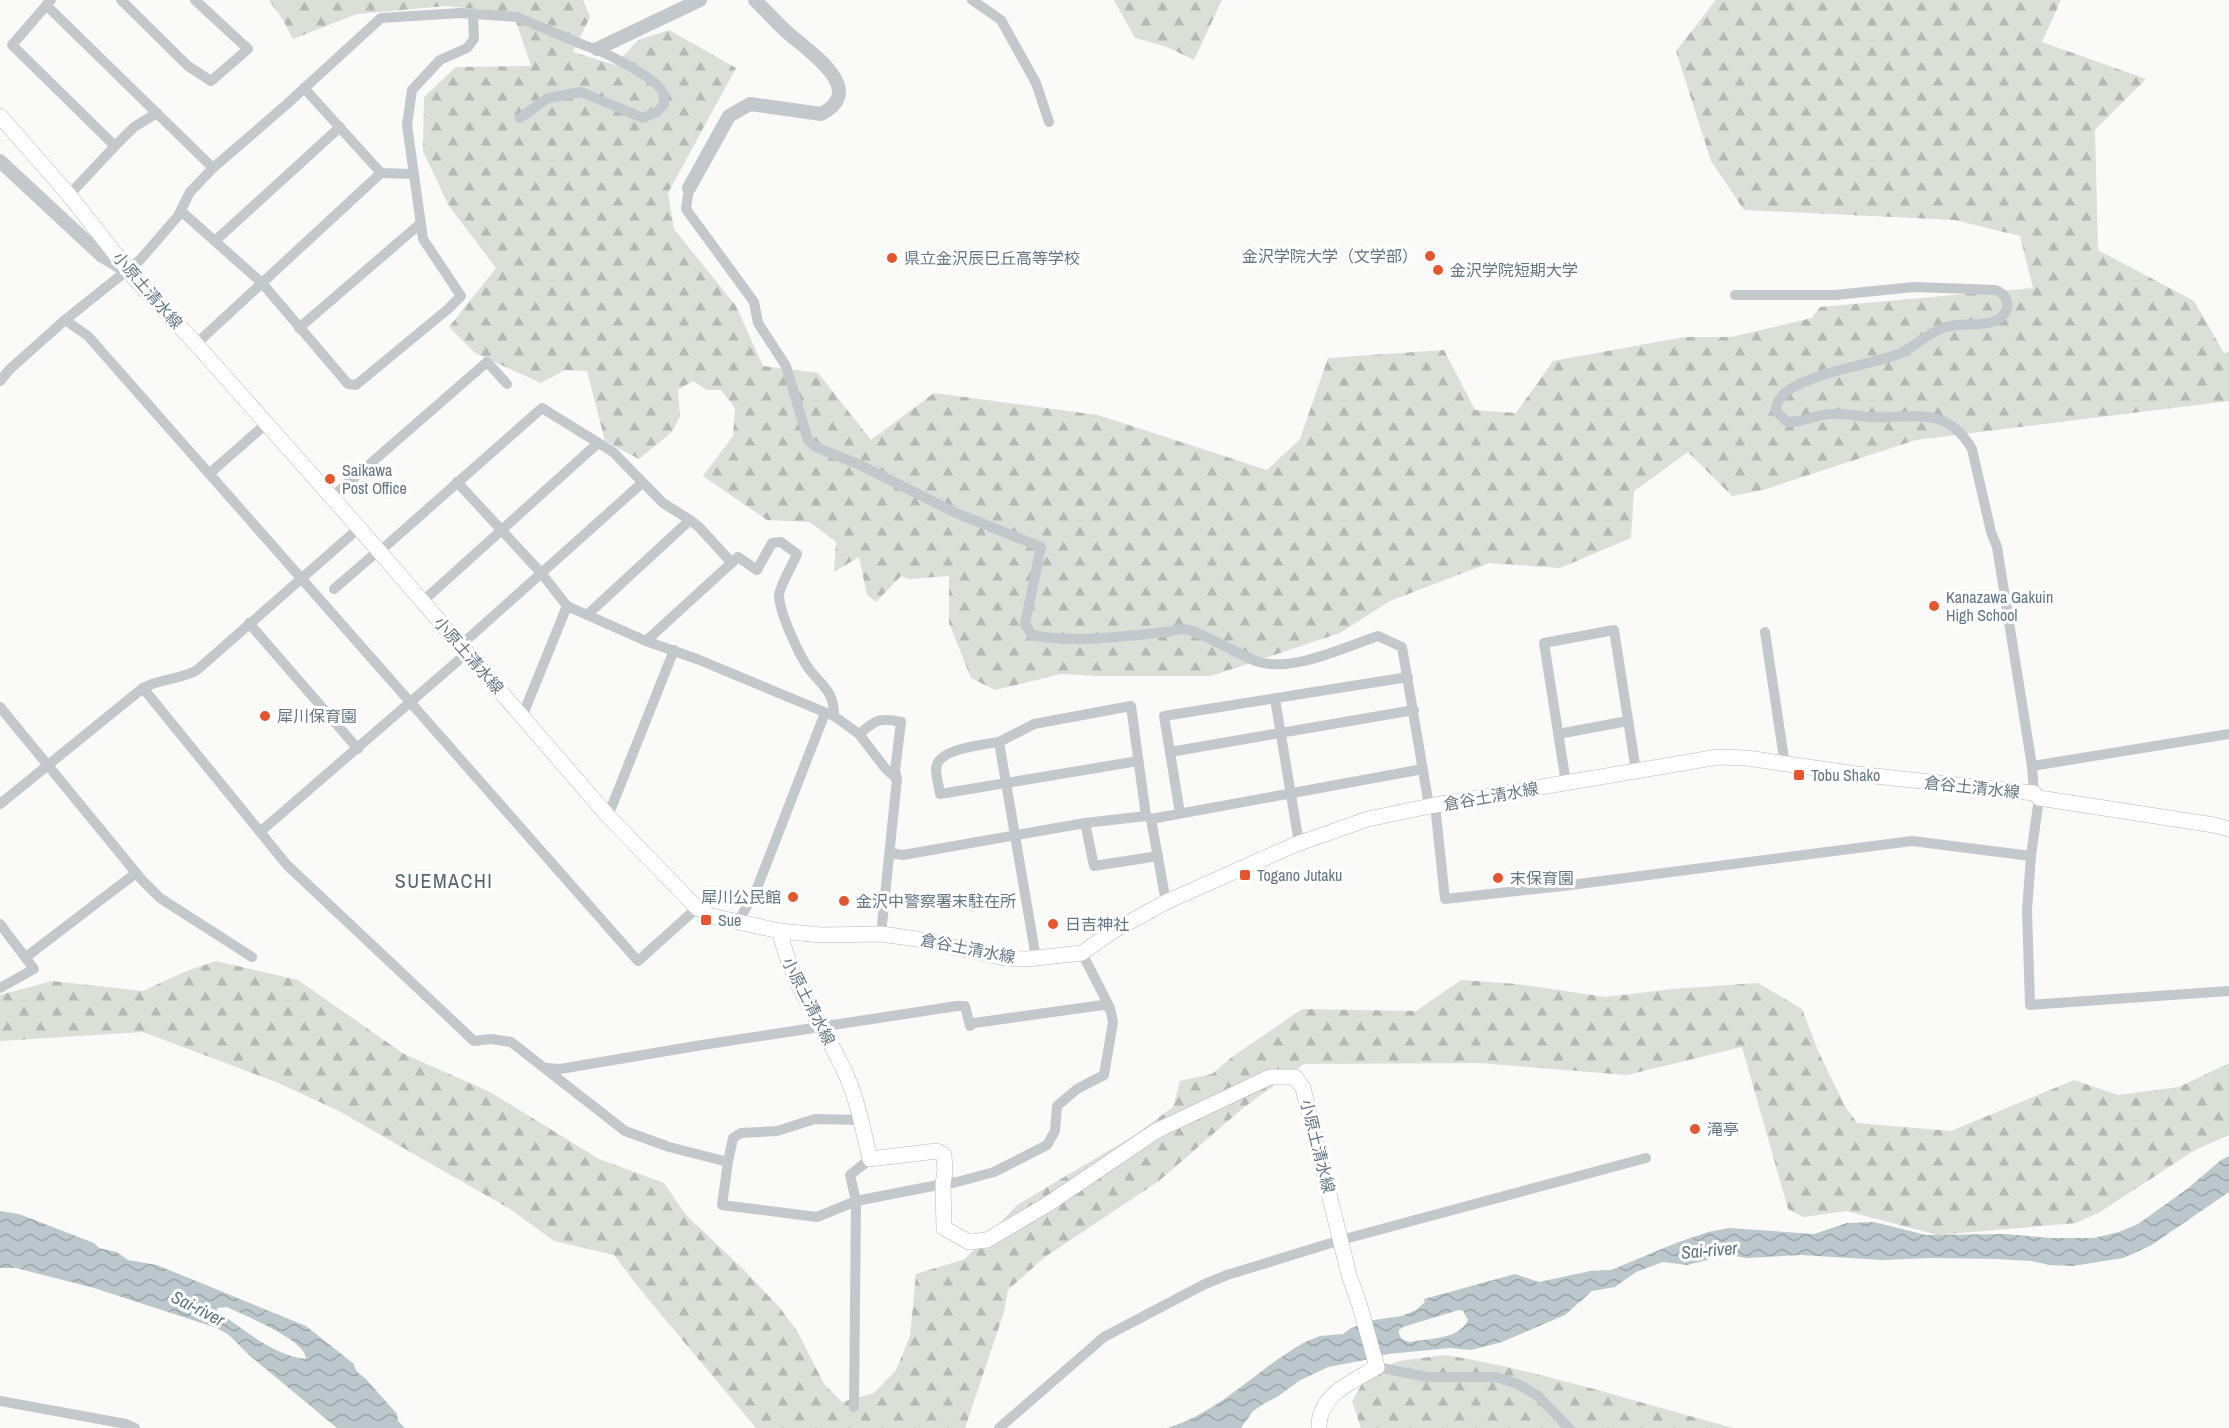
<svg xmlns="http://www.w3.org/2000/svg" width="2229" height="1428" viewBox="0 0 2229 1428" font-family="'Archivo Narrow','Noto Sans JP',sans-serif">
  <defs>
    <pattern id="forest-firs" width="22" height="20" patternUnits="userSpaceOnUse" patternTransform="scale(1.5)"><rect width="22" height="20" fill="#dadfd7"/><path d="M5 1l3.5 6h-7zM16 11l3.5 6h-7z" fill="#b4b9b4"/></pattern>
    <pattern id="water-waves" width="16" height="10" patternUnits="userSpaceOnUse" patternTransform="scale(1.5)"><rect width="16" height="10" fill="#bbc7cb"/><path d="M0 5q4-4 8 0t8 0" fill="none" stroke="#9ca6aa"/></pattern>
  </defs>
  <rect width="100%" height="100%" fill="#fafaf8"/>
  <!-- forest -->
  <g fill="url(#forest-firs)">
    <path d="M269 0H583L590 17 573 52 615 65 638 40 669 30 736 68 668 193 674 229 736 306 763 366 818 373 871 440 934 393 1098 415 1267 470 1300 439 1328 358 1444 350 1475 410 1516 413 1553 361 1684 337H1731L1812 318 1820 307 2033 288 2020 236 1955 220 1744 210 1711 161 1676 51 1716 0H2061L2042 42 2146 79 2095 130 2098 250 2194 301 2224 353 2229 351V401L1916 440 1763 490 1732 496 1688 452 1634 491 1631 538 1560 568 1489 563 1390 601 1340 633 1211 676H1098L1061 674 995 690 971 678 949 623V576L909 579 901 576 876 602 867 595 859 557 834 572 836 542 810 522 767 520 703 476 733 436 735 408 721 390H707L693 381 678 390 680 417 672 432 639 459 605 441 587 371 565 370 541 383 475 353 449 327 496 268 449 206 423 151 424 97 456 67 531 66 513 13 446 6 357 14 293 39 283 20Z"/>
    <path d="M1114 0H1222L1194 60 1167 47 1135 38Z"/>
    <path d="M216 961 298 980 404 1054 490 1092 599 1159 664 1183 686 1215 744 1270 780 1308 797 1331 824 1384 842 1402 874 1393 896 1370 910 1336 916 1274 965 1259 1017 1205 1135 1135 1173 1107 1180 1081 1212 1074 1232 1057 1302 1009 1416 1011 1461 980 1517 984 1606 997 1673 989 1758 983 1802 1009 1819 1053 1845 1106 1857 1123 1951 1131 2074 1080 2118 1095 2179 1087 2229 1063V1135L2195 1150 2100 1212 2076 1223 1937 1235 1847 1211 1803 1217 1788 1209 1742 1047 1627 1075 1478 1063 1304 1064 1243 1108 1159 1181 1045 1257 1008 1290 1004 1312 965 1428H756L639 1288 614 1255 554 1241 510 1209 337 1110 276 1082 143 1032 0 1041V995L52 981 143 991 184 972Z"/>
    <path d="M1445 1355C1543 1371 1638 1403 1734 1428H1361L1352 1401 1369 1372 1399 1361Z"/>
  </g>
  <!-- water -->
  <g fill="url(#water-waves)" fill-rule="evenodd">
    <path d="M2229 1156V1192L2150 1246 2123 1258 2073 1266 2050 1265 2031 1261 1996 1259 1931 1258 1882 1260 1801 1255 1747 1258 1728 1255 1687 1265 1663 1262 1636 1272 1615 1287 1592 1291 1565 1315 1502 1342 1471 1350 1450 1348 1388 1354 1360 1361 1328 1367 1299 1381 1277 1397 1265 1403 1253 1411 1241 1428H1167C1221 1412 1258 1368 1305 1342L1320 1336 1343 1334 1351 1328 1374 1320 1402 1316 1416 1310 1425 1302 1424 1299 1515 1274 1539 1282 1590 1271 1611 1270 1676 1243 1708 1232 1729 1228 1814 1234 1847 1223 1874 1222 1926 1235 2006 1234 2051 1238H2094L2119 1232 2138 1224 2187 1189 2221 1160ZM1459 1310 1463 1311 1468 1320C1459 1340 1429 1338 1410 1342 1403 1341 1398 1337 1399 1330L1403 1327Z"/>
    <path d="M0 1211 19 1214 94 1243 99 1248 117 1252 128 1260 157 1265 306 1326 354 1364C355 1371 359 1374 365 1378L397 1414 398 1421 405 1428H337L249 1355 229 1335 217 1328 94 1288 16 1268H0ZM227 1307C243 1315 307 1340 306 1359 272 1355 245 1330 217 1311V1308Z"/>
  </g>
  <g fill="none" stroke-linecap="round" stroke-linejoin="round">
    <defs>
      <g id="secondary">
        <path d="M0 116 69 195 135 279 196 344 359 528 608 816 697 908 711 916 780 931 821 935 881 934 917 939 1004 958 1027 959 1082 953 1113 931 1166 902 1294 845 1368 819 1435 805 1718 757 1747 758 1856 774 2034 793 2039 798 2214 825 2229 829"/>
        <path d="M780 931C789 980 822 1024 844 1070 857 1097 863 1129 870 1159L937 1151 944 1155 945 1171 943 1184 944 1228 969 1242 987 1240 1048 1204 1156 1131 1270 1077H1295L1303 1088 1349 1275 1359 1303 1377 1367C1352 1382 1318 1395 1319 1428"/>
      </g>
    </defs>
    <!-- secondary casing -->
    <use href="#secondary" stroke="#b3babf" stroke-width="16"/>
    <!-- minor -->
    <g stroke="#c3c8cc" stroke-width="10">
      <path d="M51 0 12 45 115 146 69 195"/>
      <path d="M121 0 188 66 211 81 248 49 195 0"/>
      <path d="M972 0 1001 20 1036 83 1049 122"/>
      <path d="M46 5 213 168"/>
      <path d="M304 88 381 173 413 174"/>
      <path d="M115 146 134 127 157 113"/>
      <path d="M689 188 686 209 754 302 758 323 786 366 808 440 816 447 860 465 954 512 1041 547 1025 624 1032 635C1069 643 1117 637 1156 633 1165 633 1174 630 1183 629 1198 629 1241 657 1259 662 1293 672 1345 647 1378 636L1402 647 1429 806"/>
      <path d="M181 211 262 283 348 384 356 385 448 309 461 296 423 239 407 125 412 90 440 60 467 48 474 39 473 15"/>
      <path d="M215 241 340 127"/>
      <path d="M1735 295H1835L1914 287 1996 290C2008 295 2012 309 2000 318 1986 328 1962 322 1946 327 1929 332 1918 344 1903 352 1876 366 1775 374 1776 411L1787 422C1803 423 1816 414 1832 414 1845 413 1857 416 1869 417 1912 419 1946 404 1972 449L1991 532 1997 547 2032 766 2034 793"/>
      <path d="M65 320 88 336 638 961 697 908"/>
      <path d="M299 328 421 223"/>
      <path d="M196 344 381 173"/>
      <path d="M0 381 10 369 65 320 140 260 178 216 190 192 213 168 287 104 381 18 461 13 517 17 586 46C601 50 655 77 662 91 665 95 664 99 664 104L657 112 643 118 581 92 548 98 520 118"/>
      <path d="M210 473 266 424"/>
      <path d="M457 482 542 574 567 606 646 641 697 659 834 716 859 734 885 768 897 779 881 934"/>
      <path d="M332 497 487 362 507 384"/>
      <path d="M690 520 699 527 732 563"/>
      <path d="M379 552 542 408 613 452 663 503 690 520 587 615"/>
      <path d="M334 589 378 551"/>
      <path d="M423 601 598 443"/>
      <path d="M249 623 358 749"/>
      <path d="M1765 632 1785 765"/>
      <path d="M646 641 738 557 757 570 772 543 781 542 797 554C793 564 779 587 779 596 780 614 799 655 809 669 823 687 834 691 834 716"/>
      <path d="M461 645 642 483"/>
      <path d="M143 688 287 865 474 1041 491 1039 511 1042 625 1131 669 1147 728 1162 722 1205 817 1217 856 1201 943 1184"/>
      <path d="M1275 699 1299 843"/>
      <path d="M0 707 142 880 160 898 252 957"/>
      <path d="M522 717 567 606"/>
      <path d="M859 734C876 720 879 717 901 722L895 771 897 779"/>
      <path d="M1558 734 1628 721"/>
      <path d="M999 742C983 745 937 748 936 769 936 777 939 786 940 794L1138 761"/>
      <path d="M1170 752 1414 710"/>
      <path d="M2032 766 2229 734"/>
      <path d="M1566 783 1544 643 1614 630 1636 771"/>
      <path d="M2039 798 2031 856 2027 910 2030 1005 2229 991"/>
      <path d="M0 804 143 688C160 678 181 680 197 670L359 528"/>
      <path d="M1435 805 1445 899 1563 886 1912 841 2031 856"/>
      <path d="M1180 813 1164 716 1408 677"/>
      <path d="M608 816 674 650"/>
      <path d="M1151 819 1166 902"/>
      <path d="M1085 823 1094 866 1158 856"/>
      <path d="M260 832 467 653"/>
      <path d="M890 853 903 855 1085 823 1146 816 1151 819 1423 769"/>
      <path d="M738 922 757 888 825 713"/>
      <path d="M0 924 34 969 0 988"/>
      <path d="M26 957 136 873"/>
      <path d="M1036 958 999 742 1034 724 1131 706 1146 816"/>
      <path d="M547 1068 560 1069 702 1045 957 1006H965L970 1026 974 1023 1103 1005 1110 1008"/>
      <path d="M728 1162 733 1138 741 1133 777 1131 815 1119 860 1120"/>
      <path d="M944 1177 953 1183 994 1172 1047 1145 1055 1131 1057 1106 1077 1089 1104 1075 1113 1022 1110 1008 1082 953"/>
      <path d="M1377 1367 1427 1377H1496L1518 1384 1538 1396 1569 1428"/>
      <path d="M0 1401 126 1424 135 1428"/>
      <path d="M854 1407 856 1201 850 1175 870 1159"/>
      <path d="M999 1428 1104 1337 1205 1284 1227 1275 1341 1240 1646 1158"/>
    </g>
    <!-- tertiary -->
    <g stroke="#c3c8cc" stroke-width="14">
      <path d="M597 49 700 0"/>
      <path d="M0 161 101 255 126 270"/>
      <path d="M689 188 729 116 750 104 821 114C869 90 808 51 788 33 777 23 766 11 755 0"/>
    </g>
    <!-- secondary -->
    <use href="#secondary" stroke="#fff" stroke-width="15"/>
  </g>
  <!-- markers -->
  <g fill="#e4572e" stroke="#fff" stroke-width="2">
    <circle cx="1430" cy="256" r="6"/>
    <circle cx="892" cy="258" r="6"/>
    <circle cx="1438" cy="270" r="6"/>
    <circle cx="330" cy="479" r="6"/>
    <circle cx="1934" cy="606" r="6"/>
    <circle cx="265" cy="716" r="6"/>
    <rect x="1793" y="769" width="12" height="12" rx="3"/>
    <rect x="1239" y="869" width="12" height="12" rx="3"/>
    <circle cx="1498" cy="878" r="6"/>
    <circle cx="793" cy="897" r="6"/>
    <circle cx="844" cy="901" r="6"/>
    <rect x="700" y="914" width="12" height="12" rx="3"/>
    <circle cx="1053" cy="924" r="6"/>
    <circle cx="1695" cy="1129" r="6"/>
  </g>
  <g text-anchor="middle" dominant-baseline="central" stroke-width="6" stroke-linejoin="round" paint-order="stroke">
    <!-- poi labels -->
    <g font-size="16" fill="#657683" stroke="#fff" text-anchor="start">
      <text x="1418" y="256" text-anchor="end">金沢学院大学（文学部）</text>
      <text x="904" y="258">県立金沢辰巳丘高等学校</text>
      <text x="1450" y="270">金沢学院短期大学</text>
      <text x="342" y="470">Saikawa<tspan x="342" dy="18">Post Office</tspan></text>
      <text x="1946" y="597">Kanazawa Gakuin<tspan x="1946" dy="18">High School</tspan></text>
      <text x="277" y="716">犀川保育園</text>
      <text x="1811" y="775">Tobu Shako</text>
      <text x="1257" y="875">Togano Jutaku</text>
      <text x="1510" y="878">末保育園</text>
      <text x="781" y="897" text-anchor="end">犀川公民館</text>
      <text x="856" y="901">金沢中警察署末駐在所</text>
      <text x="718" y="920">Sue</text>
      <text x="1065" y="924">日吉神社</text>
      <text x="1707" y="1129">滝亭</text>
    </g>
    <!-- street labels -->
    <g font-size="16" fill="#657683" stroke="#fff">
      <text transform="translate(148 290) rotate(49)">小原土清水線</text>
      <text transform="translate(469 655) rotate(49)">小原土清水線</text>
      <text transform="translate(1972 787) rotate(6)">倉谷土清水線</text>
      <text transform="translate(1491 796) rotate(-10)">倉谷土清水線</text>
      <text transform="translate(968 948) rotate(11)">倉谷土清水線</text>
      <text transform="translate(809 1001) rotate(63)">小原土清水線</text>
      <text transform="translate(1318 1146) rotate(76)">小原土清水線</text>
    </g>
    <!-- water labels -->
    <g font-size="18" font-style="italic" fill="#60757c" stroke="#fff">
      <text transform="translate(1709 1250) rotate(-5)">Sai-river</text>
      <text transform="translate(198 1308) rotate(27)">Sai-river</text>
    </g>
    <!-- quarter labels -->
    <g font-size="20" letter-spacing="1.5" fill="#57646e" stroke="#fff">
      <text x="444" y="880">SUEMACHI</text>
    </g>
  </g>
</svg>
